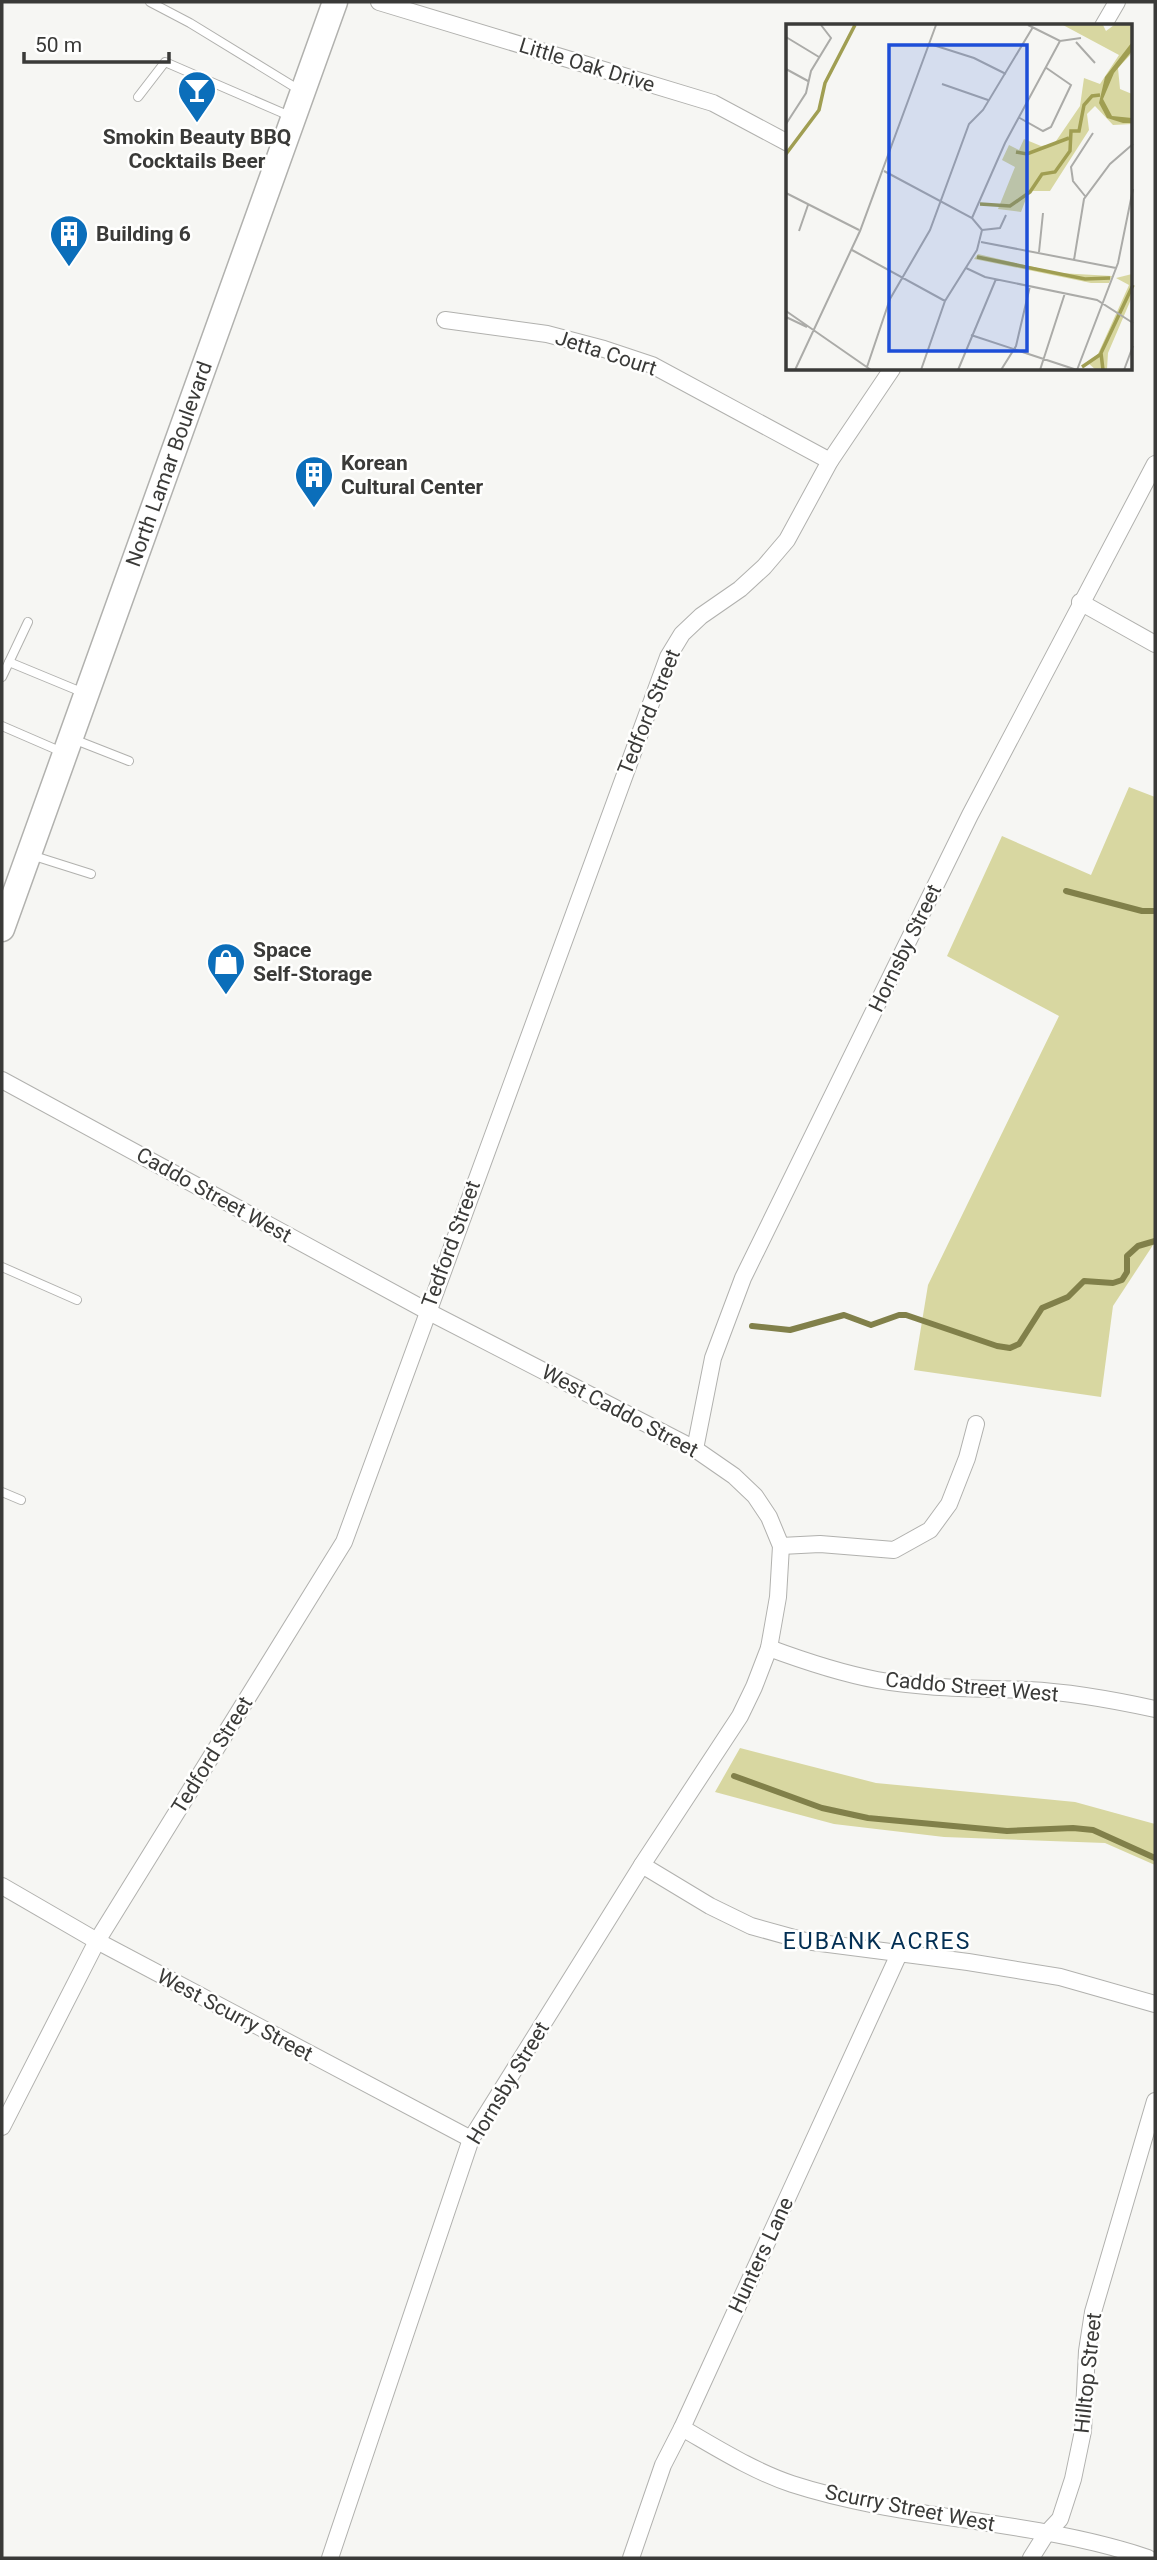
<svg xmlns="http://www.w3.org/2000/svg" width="1157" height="2560" viewBox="0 0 1157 2560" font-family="Roboto,sans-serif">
  <rect width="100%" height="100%" fill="#f6f6f3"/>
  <!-- green -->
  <g fill="#d8d7a1">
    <path d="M1129 787 1155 797V1242L1113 1306 1101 1397 914 1370 928 1285 1059 1016 947 956 1002 836 1091 875Z"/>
    <path d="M740 1748 876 1783 1075 1802 1155 1824V1865L1105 1843 944 1837 834 1824 715 1792Z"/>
  </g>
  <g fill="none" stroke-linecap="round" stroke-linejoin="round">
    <!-- stream -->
    <g stroke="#81804a" stroke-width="6">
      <path d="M1066 891 1142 911H1155"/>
      <path d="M752 1326 790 1330 844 1315 871 1325 899 1315H906L997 1346 1010 1348 1019 1344 1042 1308 1068 1297 1084 1281 1113 1283 1122 1280 1127 1272V1256L1138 1246 1155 1241"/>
      <path d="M734 1776 822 1808 868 1818 1007 1831 1073 1828 1093 1830 1155 1858"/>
    </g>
    <defs>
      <g id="service">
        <path d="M150 2 190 23 301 91"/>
        <path d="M138 97 165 62 292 117"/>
        <path d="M9 662 84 693"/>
        <path d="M2 677 28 622"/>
        <path d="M2 726 62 752"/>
        <path d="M73 739 129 761"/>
        <path d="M31 855 91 874"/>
        <path d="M2 1267 77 1300"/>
        <path d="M2 1492 21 1500"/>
      </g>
      <g id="minor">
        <path d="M379 2 713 103 788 143"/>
        <path d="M1103 26 1117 2"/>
        <path d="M445 320 547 334 604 349 652 365 830 461"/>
        <path d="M1080 602 1155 644"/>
        <path d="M2 1080 427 1311 695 1449 734 1476 755 1496 769 1517 781 1546 778 1597 769 1648 754 1687 740 1716 642 1865 471 2139 330 2558"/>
        <path d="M695 1449 713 1358 743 1278 970 815 1155 464"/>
        <path d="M781 1546 820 1544 894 1550 930 1530 949 1504 967 1458 976 1424"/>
        <path d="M769 1648C804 1661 840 1673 877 1680 927 1689 977 1688 1028 1690 1070 1692 1114 1700 1155 1709"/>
        <path d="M642 1865 710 1906 751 1926 805 1941 968 1962 1060 1977 1155 2004"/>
        <path d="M2 1886 97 1941 471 2139"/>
        <path d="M2 2127 97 1941 344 1542 668 657 682 634 701 616 740 589 764 567 787 540 830 461 892 369"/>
        <path d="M682 2428C717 2448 753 2471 792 2484 906 2521 1034 2519 1148 2558"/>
        <path d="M631 2558 663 2465 682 2428 899 1954"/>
        <path d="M1031 2558 1046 2534 1060 2519 1073 2479 1083 2431 1087 2351 1093 2312 1155 2101"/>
      </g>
      <g id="primary">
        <path id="s1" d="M2 929 335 2"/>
      </g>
    </defs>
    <!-- service casing -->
    <use href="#service" stroke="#b1b1ae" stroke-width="10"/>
    <!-- minor casing -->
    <use href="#minor" stroke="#b1b1ae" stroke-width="18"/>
    <!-- primary casing -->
    <use href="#primary" stroke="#b1b1ae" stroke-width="27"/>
    <!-- service -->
    <use href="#service" stroke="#fff" stroke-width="8"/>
    <!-- minor -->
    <use href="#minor" stroke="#fff" stroke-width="16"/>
    <!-- primary -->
    <use href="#primary" stroke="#fff" stroke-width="24"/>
  </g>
  <!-- icons -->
  <defs>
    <symbol id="bar-pin" viewBox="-11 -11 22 30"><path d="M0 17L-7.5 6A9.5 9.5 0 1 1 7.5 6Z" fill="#0b6eba" stroke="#fffffe"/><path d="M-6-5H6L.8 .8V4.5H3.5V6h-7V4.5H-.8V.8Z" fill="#fff"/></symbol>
    <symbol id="building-pin" viewBox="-11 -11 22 30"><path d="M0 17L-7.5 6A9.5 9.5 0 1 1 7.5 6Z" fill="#0b6eba" stroke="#fffffe"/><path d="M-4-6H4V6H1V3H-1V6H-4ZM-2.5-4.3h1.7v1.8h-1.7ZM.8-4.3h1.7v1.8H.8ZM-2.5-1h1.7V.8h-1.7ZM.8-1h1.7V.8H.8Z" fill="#fff"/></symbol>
    <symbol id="shop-pin" viewBox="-11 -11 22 30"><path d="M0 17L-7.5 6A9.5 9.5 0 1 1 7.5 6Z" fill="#0b6eba" stroke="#fffffe"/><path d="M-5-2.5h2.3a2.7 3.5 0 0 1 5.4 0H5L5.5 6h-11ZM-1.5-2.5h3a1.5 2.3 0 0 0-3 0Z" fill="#fff"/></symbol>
  </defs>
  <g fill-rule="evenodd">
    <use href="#bar-pin" x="175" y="68" width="44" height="60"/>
    <use href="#building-pin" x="47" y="212" width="44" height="60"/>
    <use href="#building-pin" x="292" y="453" width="44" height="60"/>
    <use href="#shop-pin" x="204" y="940" width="44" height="60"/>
  </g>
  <g text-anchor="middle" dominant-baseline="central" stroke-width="5" stroke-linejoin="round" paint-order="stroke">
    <!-- street labels -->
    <g font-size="21" fill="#3a3a38" stroke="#fffffe">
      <text transform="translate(587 65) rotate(17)">Little Oak Drive</text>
      <text transform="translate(606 353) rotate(18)">Jetta Court</text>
      <text stroke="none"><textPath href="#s1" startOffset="494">North Lamar Boulevard</textPath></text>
      <text transform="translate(649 712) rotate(-68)">Tedford Street</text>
      <text transform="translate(905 948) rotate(-64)">Hornsby Street</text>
      <text transform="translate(214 1195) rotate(29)">Caddo Street West</text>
      <text transform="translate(451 1244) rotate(-70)">Tedford Street</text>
      <text transform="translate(620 1411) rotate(28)">West Caddo Street</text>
      <text transform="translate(972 1687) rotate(5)">Caddo Street West</text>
      <text transform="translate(212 1755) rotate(-58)">Tedford Street</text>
      <text transform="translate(235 2015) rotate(28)">West Scurry Street</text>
      <text transform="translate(508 2083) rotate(-59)">Hornsby Street</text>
      <text transform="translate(761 2255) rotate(-65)">Hunters Lane</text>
      <text transform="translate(1088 2373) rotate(-84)">Hilltop Street</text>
      <text transform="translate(910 2508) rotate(11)">Scurry Street West</text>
    </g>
    <!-- poi labels -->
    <g font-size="21" font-weight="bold" fill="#3a3a38" stroke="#fffffe" text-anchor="start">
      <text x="197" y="137" text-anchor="middle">Smokin Beauty BBQ<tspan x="197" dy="24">Cocktails Beer</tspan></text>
      <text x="96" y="234">Building 6</text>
      <text x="341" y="463">Korean<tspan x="341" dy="24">Cultural Center</tspan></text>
      <text x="253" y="950">Space<tspan x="253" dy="24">Self-Storage</tspan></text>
    </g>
    <!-- neighbourhood labels -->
    <g font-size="23" letter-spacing="2" fill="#032f53" stroke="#fffffe">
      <text x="877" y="1941">EUBANK ACRES</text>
    </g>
  </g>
  <!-- overview -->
  <g transform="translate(786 24)">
    <rect width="346" height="346" fill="#f6f6f3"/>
    <path d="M277 1H317L320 7 328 1H346V29L332 44 334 65 346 70V100L327 101 309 82 301 90 303 106 264 167H243L235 188 212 185 229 143 216 136 223 121 233 126 238 115 255 122 268 120 294 82 298 54 314 60 333 31ZM192 230 273 249 326 252 323 259H305L188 235ZM346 250V273L322 329 321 345 310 346 302 339 312 330 343 261 330 254Z" fill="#d8d7a1"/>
    <path d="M346 18V27L328 49 317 75 326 92 346 94V99H337L321 94 313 79 319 53Z" fill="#a09e52"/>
    <path fill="none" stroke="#a09e52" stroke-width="3.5" d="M230 128 241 130 283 114M0 130 33 86 39 59 69 1M194 180 224 182 244 168 256 150 269 148 284 127 285 107H293L298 81 306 72 314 71M191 233 299 255 324 254M296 343 315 330M317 346 315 329 347 261"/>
    <path fill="none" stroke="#ababa8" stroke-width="2" d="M242 1 274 17 295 14M0 13 33 33M290 18 309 39M144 20 188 34 220 50M0 45 22 57M156 60 202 76M232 93 257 107 265 103 285 61 259 43M0 100 20 69 25 47 45 14 35 1M98 147 186 194 196 206M0 169 73 206M299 172 287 157 285 143 307 109M186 194 219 119 274 17M196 206 214 204 220 191M13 207 22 181M195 218 330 244M66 226 159 277M253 228 257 189M288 236 298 175 324 140 347 120M180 244 199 253 311 276 347 299M0 287 85 346M0 293 21 303M185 311 291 346M81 343 104 275 144 206 183 100 197 86 247 3M9 346 74 207 150 1M135 346 159 277 191 226 196 206M172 346 210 255M215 346 230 322 244 262M254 346 279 269M291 346 332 239 347 165M338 346 347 322"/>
    <path fill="#1d4ed8" fill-opacity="0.15" stroke="#1d4ed8" stroke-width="3.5" d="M103 21H241V327H103Z"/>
    <rect width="346" height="346" fill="none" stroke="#3a3a38" stroke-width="3.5"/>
  </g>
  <!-- border -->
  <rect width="1157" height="2560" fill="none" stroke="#3a3a38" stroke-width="7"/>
  <!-- scale -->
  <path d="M24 52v10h145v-10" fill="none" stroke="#3a3a38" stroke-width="3.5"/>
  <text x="35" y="52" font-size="21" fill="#3a3a38" stroke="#fffffe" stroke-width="5" paint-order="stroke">50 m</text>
</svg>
